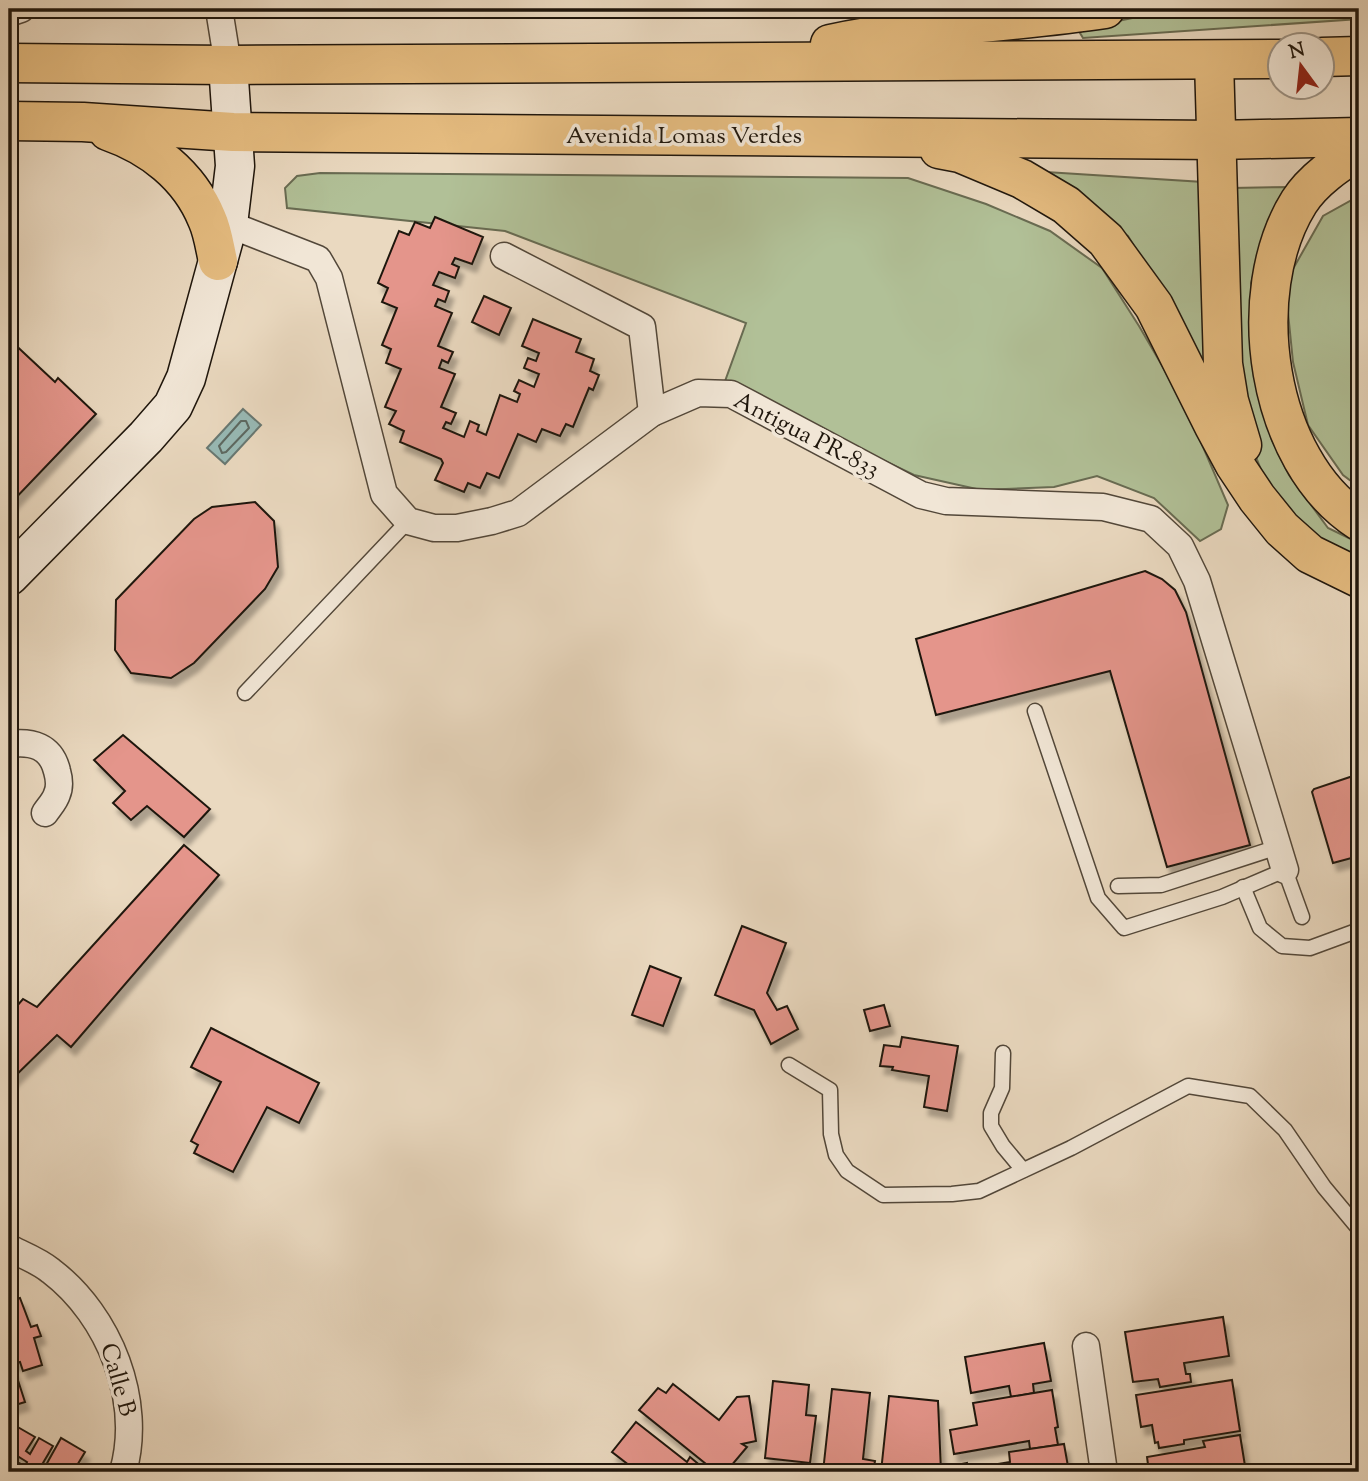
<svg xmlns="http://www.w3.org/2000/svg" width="1368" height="1481" viewBox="0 0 1368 1481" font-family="'Sorts Mill Goudy',serif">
  <defs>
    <filter id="shadow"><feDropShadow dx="4.5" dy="8" stdDeviation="2" flood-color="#0004"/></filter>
  </defs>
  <rect width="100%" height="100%" fill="#ead9c0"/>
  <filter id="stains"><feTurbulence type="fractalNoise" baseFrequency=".00286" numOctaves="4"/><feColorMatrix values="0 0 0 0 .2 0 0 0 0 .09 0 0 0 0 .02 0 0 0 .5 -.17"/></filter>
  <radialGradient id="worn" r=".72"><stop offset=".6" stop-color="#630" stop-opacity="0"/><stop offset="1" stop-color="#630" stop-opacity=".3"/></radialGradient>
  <!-- green -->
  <g fill="#b1c097" stroke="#686b52" stroke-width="2">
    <path d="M1176 9H1359V19L1083 38 1080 33 1084 28Z"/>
    <path d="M1030 171 1203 182 1215 401 1176 316 1128 236Z"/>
    <path d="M320 173 908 178 986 204 1050 231 1102 268 1139 326 1185 405 1228 505 1221 529 1200 541 1154 498 1097 476 1054 487 981 490 914 475 724 384 746 323 505 231 287 208 285 188 297 176Z"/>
    <path d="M1291 187 1265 233 1251 283 1261 394 1271 438 1289 475 1328 528 1359 543V566L1313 539 1268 487 1251 445 1240 398 1232 188Z"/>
    <path d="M1359 196V487L1343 475 1308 425 1293 362 1285 283 1323 216Z"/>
  </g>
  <!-- water -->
  <path fill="#98bab6" stroke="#687872" stroke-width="2" d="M243 409 261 425 225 464 207 448Z"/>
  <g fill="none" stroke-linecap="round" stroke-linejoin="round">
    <!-- shore -->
    <path stroke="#5c6861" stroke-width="2" d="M241 421H246L249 428 226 452 222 453 219 446Z"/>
  </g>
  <!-- building -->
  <g fill="#e4958b" stroke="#1f160c" stroke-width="2" filter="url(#shadow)">
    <path d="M435 217 483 237 472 264 455 258 452 264 459 267 455 278 439 272 433 285 449 291 445 302 438 299 435 306 452 313 438 346 453 352 448 363 442 360 439 368 455 374 441 407 456 413 451 424 446 422 443 428 464 437 470 421 479 425 477 431 486 435 500 395 517 402 520 394 514 391 519 380 534 387 539 374 524 368 528 358 536 361 539 353 522 346 533 319 581 339 576 352 594 359 590 371 599 375 593 390 589 388 573 427 566 424 560 436 542 429 536 442 518 434 499 478 487 473 480 488 468 483 464 492 435 480 443 463 441 459 400 442 404 431 389 424 396 411 385 407 401 369 386 363 391 349 382 345 397 308 382 302 388 288 378 283 399 231 409 235 415 222 430 228Z"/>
    <path d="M484 296 511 308 499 335 472 322Z"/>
    <path d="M9 339 55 382 58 378 96 414 9 505Z"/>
    <path d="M255 502 274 521 278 567 265 589 194 663 171 678 131 673 115 650 116 600 194 519 212 507Z"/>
    <path d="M1145 571 1162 579 1175 590 1186 612 1250 845 1167 867 1110 671 936 715 916 639Z"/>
    <path d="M123 735 210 809 184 837 147 806 131 820 113 803 125 791 94 760Z"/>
    <path d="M1359 774V856L1333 863 1312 792 1314 789Z"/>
    <path d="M184 845 219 875 71 1047 57 1035 9 1082V1015L23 999 37 1007Z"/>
    <path d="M742 926 786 943 767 993 777 1010 787 1006 798 1029 771 1044 754 1010 715 995Z"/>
    <path d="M650 966 681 978 663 1026 632 1015Z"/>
    <path d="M884 1005 890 1026 870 1031 864 1010Z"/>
    <path d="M211 1028 319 1083 299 1123 267 1107 233 1172 194 1153 198 1145 191 1141 221 1082 191 1067Z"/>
    <path d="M902 1037 958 1046 947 1111 924 1107 929 1076 892 1070 893 1067 880 1066 884 1045 900 1047Z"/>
    <path d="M20 1298 31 1327 37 1325 41 1336 34 1338 42 1365 23 1371 20 1362 12 1364 9 1354V1301Z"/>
    <path d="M1223 1317 1229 1356 1184 1363 1186 1374H1190L1191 1382 1160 1387 1158 1379 1133 1382 1125 1332Z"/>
    <path d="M1044 1343 1051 1381 1033 1384 1034 1393 1011 1397 1009 1386 971 1393 965 1357Z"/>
    <path d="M14 1368 25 1402 9 1407V1369Z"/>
    <path d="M1232 1380 1240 1431 1184 1440V1444L1159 1448 1158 1442 1155 1443 1152 1425 1141 1427 1136 1395Z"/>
    <path d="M773 1381 809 1385 806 1415 816 1416 810 1463 765 1458Z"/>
    <path d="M673 1384 719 1420 737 1397 749 1396 756 1441 742 1444 747 1447 726 1472H716L639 1410 658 1388 666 1393Z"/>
    <path d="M832 1389 870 1393 863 1459 875 1461 873 1472H823Z"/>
    <path d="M1052 1390 1058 1427 1055 1428 1058 1445 1030 1449 1029 1441 954 1454 950 1430 977 1425 973 1403Z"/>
    <path d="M889 1396 938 1401 941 1472H881Z"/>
    <path d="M9 1422 35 1437 26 1451 30 1454 39 1438 53 1446 43 1463 46 1465 61 1438 85 1452 73 1472H14L19 1463 25 1466 27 1462 14 1454 9 1464Z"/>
    <path d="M636 1422 687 1462 690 1457 702 1467 699 1472H638L612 1452Z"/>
    <path d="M1240 1435 1246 1472H1149L1147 1457 1205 1447 1203 1441Z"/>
    <path d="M1064 1444 1069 1472H942V1468L967 1463 968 1469 1010 1462 1009 1452Z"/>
  </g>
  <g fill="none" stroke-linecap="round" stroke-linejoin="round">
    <defs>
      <g id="lane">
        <path d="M245 693 408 521"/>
        <path d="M1035 711 1098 898 1124 928 1222 897 1285 870 1302 917"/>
        <path d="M1118 886 1161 885 1278 847"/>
        <path d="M1243 887 1260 928 1282 946 1310 948 1359 930"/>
        <path d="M1003 1053 1002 1088 991 1113V1126L1003 1146 1023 1170"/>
        <path d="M789 1065 830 1090 831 1134 836 1155 847 1171 883 1195 952 1194 979 1191 1071 1148 1188 1086 1250 1096 1285 1130 1324 1187 1359 1229"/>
      </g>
      <g id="street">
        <path d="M219 9 228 65"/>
        <path d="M9 13 21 9"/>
        <path d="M228 224 318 259 329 278 384 494 408 521 434 528H457L492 521 518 513 652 413 698 393 731 394 921 495 946 501 1103 507 1151 519 1180 546 1197 581 1285 870"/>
        <path d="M504 256 642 327 652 413"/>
        <path d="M9 744C32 741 51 746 57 771 59 778 60 787 57 794 55 801 49 807 45 813"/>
        <path d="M9 1248C23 1255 39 1261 51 1271 110 1316 143 1401 123 1472"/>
        <path d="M1086 1346 1104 1472"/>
      </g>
      <path id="secondary" d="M9 576 146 437 173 406 186 378 228 224 235 166 228 65"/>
      <g id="highway">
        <path d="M830 44C920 25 1013 23 1105 9"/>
        <path d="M1322 57 1359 56"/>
        <path d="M1214 61 1223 364 1229 401 1242 445"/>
        <path d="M9 63 228 65 1280 59"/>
        <path d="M9 121 83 122 233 132 1217 140 1359 137"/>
        <path d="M108 131C151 146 189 175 207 219 213 232 215 248 218 261"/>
        <path d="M939 149 960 153 1022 179 1066 205 1106 240 1154 306 1214 426 1235 465 1257 498 1282 529 1310 554 1359 578"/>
        <path d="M1359 150C1337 164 1313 180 1299 202 1242 293 1266 461 1359 521"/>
      </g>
    </defs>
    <!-- lane casing -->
    <use href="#lane" stroke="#524739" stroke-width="17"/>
    <!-- street casing -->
    <use href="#street" stroke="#524739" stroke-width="29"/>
    <!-- secondary casing -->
    <use href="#secondary" stroke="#1f160c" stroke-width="41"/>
    <!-- highway casing -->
    <use href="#highway" stroke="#1f160c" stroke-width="41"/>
    <!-- lane -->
    <use href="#lane" stroke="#f1e6d6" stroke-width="14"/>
    <!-- street -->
    <use href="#street" stroke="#f1e6d6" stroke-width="26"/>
    <!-- secondary -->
    <use href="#secondary" stroke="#f1e6d6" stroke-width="38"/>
    <!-- highway -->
    <use href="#highway" stroke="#e5bc80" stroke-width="38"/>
  </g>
  <g text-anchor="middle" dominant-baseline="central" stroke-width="7" stroke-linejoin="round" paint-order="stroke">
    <!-- street labels -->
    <g font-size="24" fill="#1f160c" stroke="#f1e6d6">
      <text x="684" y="137">Avenida Lomas Verdes</text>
      <text transform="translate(806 436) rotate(27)">Antigua PR-833</text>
      <text transform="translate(117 1380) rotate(74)">Calle B</text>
    </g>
  </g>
  <!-- margin -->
  <rect width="1368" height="1481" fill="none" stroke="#ead9c0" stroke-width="35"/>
  <rect x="10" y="10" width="1347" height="1460" fill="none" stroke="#1f160c" stroke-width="3.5"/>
  <rect x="18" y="18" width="1333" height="1446" fill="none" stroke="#1f160c" stroke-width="2"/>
  <!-- north arrow -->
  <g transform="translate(1301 66) rotate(345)"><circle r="33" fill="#f1e6d6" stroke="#9d9385" stroke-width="2"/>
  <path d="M0-5L12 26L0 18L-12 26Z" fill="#8f2418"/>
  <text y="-10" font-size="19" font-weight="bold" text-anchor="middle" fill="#1f160c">N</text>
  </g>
  <rect width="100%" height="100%" filter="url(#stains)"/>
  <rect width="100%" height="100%" fill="url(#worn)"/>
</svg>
